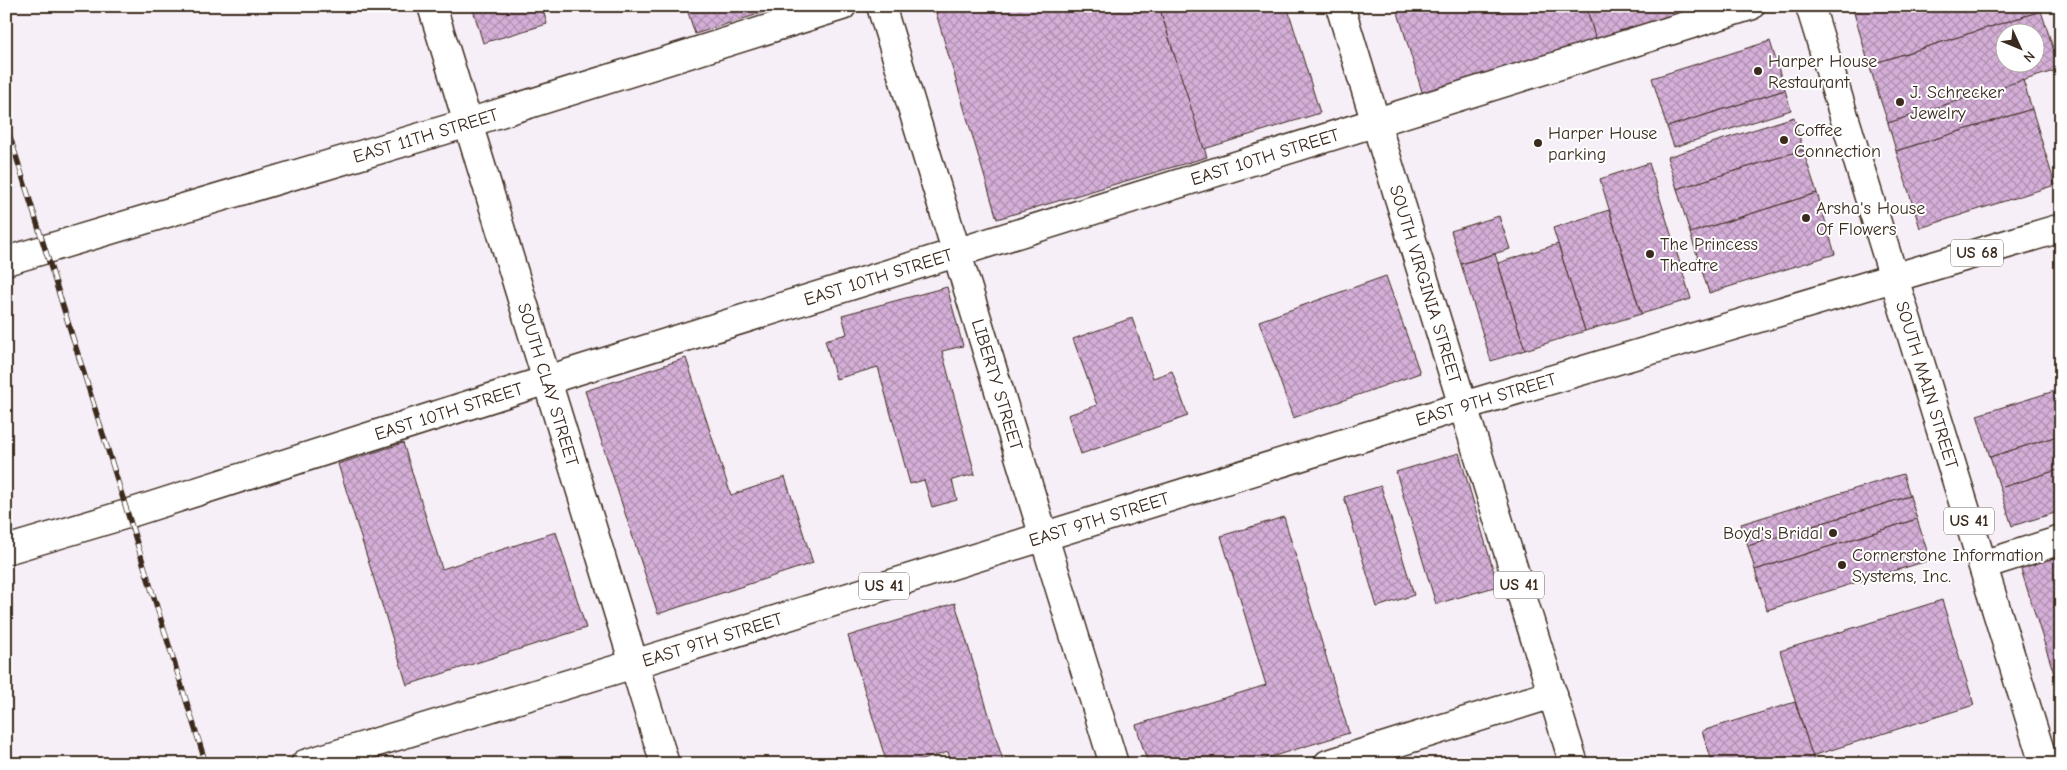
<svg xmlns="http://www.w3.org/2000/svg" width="2067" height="770" viewBox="0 0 2067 770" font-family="'Comic Neue',sans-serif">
  <defs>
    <pattern id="building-cross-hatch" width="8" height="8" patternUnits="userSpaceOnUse" patternTransform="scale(1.25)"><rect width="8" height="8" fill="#d5afd8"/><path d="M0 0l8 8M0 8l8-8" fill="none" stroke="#ae8faf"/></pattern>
  </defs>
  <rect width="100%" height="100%" fill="#f7eff7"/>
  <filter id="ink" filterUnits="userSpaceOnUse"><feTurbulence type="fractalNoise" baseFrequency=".02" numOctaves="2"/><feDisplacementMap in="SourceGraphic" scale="10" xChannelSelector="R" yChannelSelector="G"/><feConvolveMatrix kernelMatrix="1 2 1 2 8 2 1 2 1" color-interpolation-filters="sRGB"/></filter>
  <g filter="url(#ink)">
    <!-- building -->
    <g fill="url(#building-cross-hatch)" stroke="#3b2a1e" fill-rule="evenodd">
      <path d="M472 6H542L547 24 483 43Z"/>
      <path d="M686 6H784L695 34Z"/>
      <path d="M956 6H1159L1207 157 997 219 936 13Z"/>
      <path d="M1159 6H1287L1320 113 1204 149Z"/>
      <path d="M1396 6H1586L1597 43 1423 95Z"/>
      <path d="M1586 6H1722L1597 43Z"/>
      <path d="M1852 6H2040L2041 11 1869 65Z"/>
      <path d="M2041 11 2060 69 1888 123 1869 65ZM2004 32H2034V62H2004Z"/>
      <path d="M1770 41 1785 90 1667 127 1652 78Z"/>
      <path d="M2023 80 2032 109 1896 151 1888 123Z"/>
      <path d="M1785 90 1791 110 1674 147 1667 127Z"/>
      <path d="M2032 109 2055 185 1920 228 1896 151Z"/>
      <path d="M1794 117 1803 150 1677 189 1667 157Z"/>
      <path d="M1803 150 1817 193 1690 233 1677 189Z"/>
      <path d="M1649 163 1691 299 1641 314 1600 179Z"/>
      <path d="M1817 193 1835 254 1709 293 1690 233Z"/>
      <path d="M1609 210 1641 314 1585 331 1553 228Z"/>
      <path d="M1499 216 1510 249 1461 264 1451 231Z"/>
      <path d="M1558 244 1585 331 1525 350 1498 263Z"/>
      <path d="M1495 254 1525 350 1491 361 1461 264Z"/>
      <path d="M1386 276 1420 373 1293 418 1259 321Z"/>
      <path d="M947 287 963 346 942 351 975 474 952 480 957 500 932 507 924 480 910 484 878 367 836 379 825 340 847 334 842 315Z"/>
      <path d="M1132 318 1153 378 1172 371 1188 416 1081 454 1068 415 1097 405 1073 339Z"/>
      <path d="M686 358 731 495 785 477 813 563 658 614 585 391Z"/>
      <path d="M2061 389V435L1990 457 1977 415Z"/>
      <path d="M2061 435V469L2000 488 1990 457Z"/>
      <path d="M403 443 442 569 556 532 586 628 407 685 338 464Z"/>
      <path d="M1459 453 1498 586 1436 604 1396 472Z"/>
      <path d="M2061 469V511L2012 526 2000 488Z"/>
      <path d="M1903 474 1910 496 1748 546 1741 524Z"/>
      <path d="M1381 486 1414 595 1377 607 1344 497Z"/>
      <path d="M1910 496 1917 519 1755 570 1748 546Z"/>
      <path d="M1284 517 1349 733 1248 764H1148L1136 725 1266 685 1221 536Z"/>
      <path d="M1917 519 1930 560 1767 610 1755 570Z"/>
      <path d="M2061 546V696L2018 560Z"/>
      <path d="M1942 600 1974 705 1812 756 1780 651Z"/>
      <path d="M955 603 1004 764H952L948 752 908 764H887L848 636Z"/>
      <path d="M1795 702 1815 764H1713L1702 731Z"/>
    </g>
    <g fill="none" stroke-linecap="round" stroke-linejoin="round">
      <defs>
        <g id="street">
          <path id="s1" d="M432 6 634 664"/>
          <path id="s2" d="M881 6 1044 537"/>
          <path id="s3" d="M6 261 468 123 842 6"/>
          <path id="s4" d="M6 550 127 514 547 380 1750 6"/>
          <path d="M1983 565 2061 540"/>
          <path d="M1328 764 1553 694"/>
        </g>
        <g id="secondary">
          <path id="s5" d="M1340 6 1463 406"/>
          <path d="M1810 6 1894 278"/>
          <path d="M1044 537 1114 764"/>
          <path d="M634 664 665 764"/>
        </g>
        <g id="primary">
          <path id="s6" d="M1894 278 2044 764"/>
          <path d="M1463 406 1574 764"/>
          <path id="s7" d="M305 764 634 664 1463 406 2061 228"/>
        </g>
      </defs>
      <!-- street casing -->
      <use href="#street" stroke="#3b2a1e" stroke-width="31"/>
      <!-- secondary casing -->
      <use href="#secondary" stroke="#3b2a1e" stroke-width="31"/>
      <!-- primary casing -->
      <use href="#primary" stroke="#3b2a1e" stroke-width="31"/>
      <!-- street -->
      <use href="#street" stroke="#fff" stroke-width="28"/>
      <!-- secondary -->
      <use href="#secondary" stroke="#fff" stroke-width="28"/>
      <!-- primary -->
      <use href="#primary" stroke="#fff" stroke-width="28"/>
      <defs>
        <path id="rail" d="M6 124 206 764"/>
      </defs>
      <!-- rail casing -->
      <use href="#rail" stroke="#3b2a1e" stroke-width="5.5"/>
      <!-- rail -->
      <use href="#rail" stroke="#fff" stroke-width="4" stroke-dasharray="11" stroke-linecap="butt"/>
    </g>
  </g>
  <!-- markers -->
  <g fill="#3b2a1e" stroke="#fff" stroke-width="2">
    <circle cx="1758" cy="71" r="5"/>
    <circle cx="1900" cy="102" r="5"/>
    <circle cx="1784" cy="140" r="5"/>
    <circle cx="1538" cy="143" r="5"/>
    <circle cx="1806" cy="218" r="5"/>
    <circle cx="1650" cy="254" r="5"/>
    <circle cx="1833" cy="533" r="5"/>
    <circle cx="1842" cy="565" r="5"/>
  </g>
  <g text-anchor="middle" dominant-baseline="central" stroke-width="4" stroke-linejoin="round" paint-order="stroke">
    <!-- shield labels -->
    <g fill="#fff" stroke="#766a62" stroke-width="1">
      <rect x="1951" y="239.5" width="52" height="27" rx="4"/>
      <rect x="1944" y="507.5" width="50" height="27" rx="4"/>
      <rect x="1494" y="571.5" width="50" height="27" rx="4"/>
      <rect x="859" y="572.5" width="50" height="27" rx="4"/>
    </g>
    <g font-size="16" font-weight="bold" fill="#3b2a1e">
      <text x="1977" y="253">US 68</text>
      <text x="1969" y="521">US 41</text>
      <text x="1519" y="585">US 41</text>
      <text x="884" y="586">US 41</text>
    </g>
    <!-- poi labels -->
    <g font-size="18" fill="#3b2a1e" stroke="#fff" text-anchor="start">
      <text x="1768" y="61">Harper House<tspan x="1768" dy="21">Restaurant</tspan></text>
      <text x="1910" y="92">J. Schrecker<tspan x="1910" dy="21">Jewelry</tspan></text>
      <text x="1794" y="130">Coffee<tspan x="1794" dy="21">Connection</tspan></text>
      <text x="1548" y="133">Harper House<tspan x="1548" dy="21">parking</tspan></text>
      <text x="1816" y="208">Arsha's House<tspan x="1816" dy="21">Of Flowers</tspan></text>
      <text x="1660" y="244">The Princess<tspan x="1660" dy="21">Theatre</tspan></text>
      <text x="1823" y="533" text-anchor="end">Boyd's Bridal</text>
      <text x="1852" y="555">Cornerstone Information<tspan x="1852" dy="21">Systems, Inc.</tspan></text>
    </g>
    <!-- street labels -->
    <g font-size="18" fill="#3b2a1e" stroke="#fff">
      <text stroke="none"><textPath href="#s3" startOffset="438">EAST 11TH STREET</textPath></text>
      <text stroke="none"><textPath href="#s4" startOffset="1319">EAST 10TH STREET</textPath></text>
      <text stroke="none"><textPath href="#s4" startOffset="914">EAST 10TH STREET</textPath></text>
      <text stroke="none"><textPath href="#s5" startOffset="291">SOUTH VIRGINIA STREET</textPath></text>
      <text stroke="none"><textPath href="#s1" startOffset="396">SOUTH CLAY STREET</textPath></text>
      <text stroke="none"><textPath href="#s2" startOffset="396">LIBERTY STREET</textPath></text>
      <text stroke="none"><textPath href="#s6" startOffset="112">SOUTH MAIN STREET</textPath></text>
      <text stroke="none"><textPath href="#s7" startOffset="1236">EAST 9TH STREET</textPath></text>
      <text stroke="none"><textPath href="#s4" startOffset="464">EAST 10TH STREET</textPath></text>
      <text stroke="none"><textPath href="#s7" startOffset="831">EAST 9TH STREET</textPath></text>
      <text stroke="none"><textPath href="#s7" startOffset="426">EAST 9TH STREET</textPath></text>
    </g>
  </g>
  <!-- margin -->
  <rect width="2067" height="770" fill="none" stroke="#fff" stroke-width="25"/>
  <rect x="12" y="12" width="2042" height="745" fill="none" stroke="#3b2a1e" stroke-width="2" filter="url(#ink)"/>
  <!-- north arrow -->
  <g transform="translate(2020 48) rotate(134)"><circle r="24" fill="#ffffff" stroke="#b1aaa5"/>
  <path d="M0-4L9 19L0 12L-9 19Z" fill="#3b2a1e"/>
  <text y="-8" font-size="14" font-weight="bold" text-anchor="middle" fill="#3b2a1e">N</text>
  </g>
</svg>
